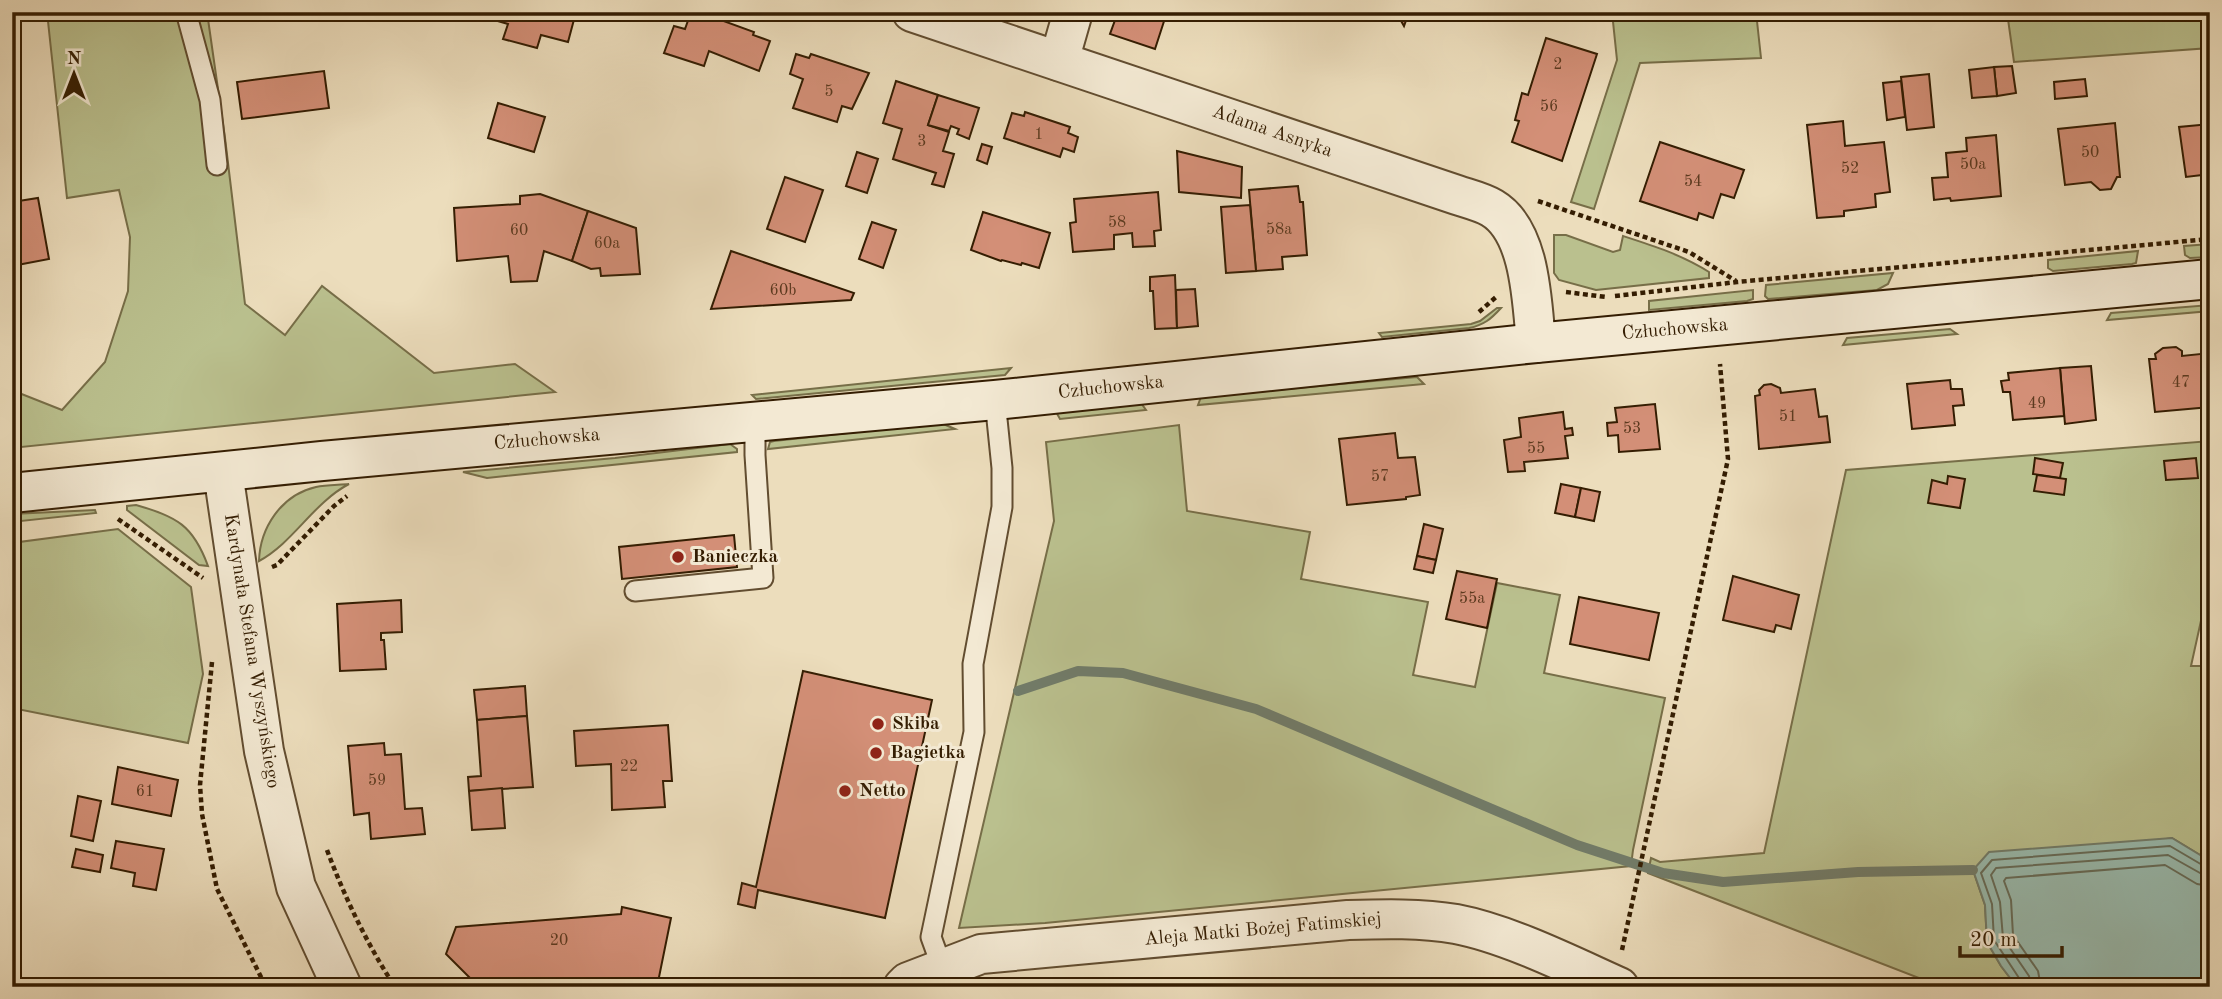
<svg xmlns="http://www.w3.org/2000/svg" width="2222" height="999" viewBox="0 0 2222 999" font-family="'Old Standard TT',serif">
  <rect width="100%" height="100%" fill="#ecddbc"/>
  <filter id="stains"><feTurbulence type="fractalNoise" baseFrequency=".00286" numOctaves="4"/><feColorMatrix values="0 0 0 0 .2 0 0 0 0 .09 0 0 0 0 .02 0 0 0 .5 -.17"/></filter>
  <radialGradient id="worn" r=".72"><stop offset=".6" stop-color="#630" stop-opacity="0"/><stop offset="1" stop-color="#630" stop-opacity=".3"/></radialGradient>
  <!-- green -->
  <g fill="#bac08e" stroke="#776e48" stroke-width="2">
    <path d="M47 12H207L225 138 245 304 285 335 322 286 434 373 515 364 555 392 12 448 14 391 62 410 105 362 128 291 130 237 119 190 67 198Z"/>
    <path d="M1612 12H1756L1761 58 1640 63 1594 209 1571 202 1617 60Z"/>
    <path d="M2007 12H2209L2210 48 2014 62Z"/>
    <path d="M1554 235H1566L1613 252 1620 250 1623 236C1654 246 1682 255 1709 272V278L1596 290 1559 280 1554 273Z"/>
    <path d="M2210 244V257L2190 258 2185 255 2184 246Z"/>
    <path d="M2138 251 2136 263 2132 264 2053 271 2048 268V260Z"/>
    <path d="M1893 273 1888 284 1877 290 1768 299 1765 296 1766 285Z"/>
    <path d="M1753 290V299L1747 301 1649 310V301Z"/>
    <path d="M2210 305V311L2107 320 2111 313Z"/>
    <path d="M1497 308H1501C1491 319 1484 325 1469 328L1382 337 1379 333 1471 324 1480 321Z"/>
    <path d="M1950 329 1957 334 1843 345 1847 338Z"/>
    <path d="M1011 368 1005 375 756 399 752 395Z"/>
    <path d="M1417 377 1424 384 1198 405 1201 397Z"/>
    <path d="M1141 403 1146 410 1060 419 1055 410Z"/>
    <path d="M941 423 955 429 768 449 770 442 774 441Z"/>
    <path d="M1179 425 1187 511 1310 532 1301 579 1428 602 1413 675 1475 687 1497 583 1560 595 1544 673 1665 698 1633 850 1631 866 1045 923 959 928 1054 521 1046 442Z"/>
    <path d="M2210 441V580L2191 666H2210V861L2172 838 1973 870 1985 905 1987 942 2001 966 2017 987H1942L1648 873 1651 858 1660 862 1764 853 1846 470Z"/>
    <path d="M730 444 737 449V452L487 478 463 472 615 458Z"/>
    <path d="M349 484C313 503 294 542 259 561 260 528 281 495 316 487 326 485 338 485 349 484Z"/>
    <path d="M136 505C177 517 193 525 208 566L199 565 127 510V506Z"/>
    <path d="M95 510 96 513 12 522V514Z"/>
    <path d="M118 529 191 587 203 674 188 743 12 708V543Z"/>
  </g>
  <!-- water -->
  <path fill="#99bcb0" stroke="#717c6a" stroke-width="2" d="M2172 838 2210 861V987H2017L2001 966 1987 942 1985 905 1973 870 1989 852Z"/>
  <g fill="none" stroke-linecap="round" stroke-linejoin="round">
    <!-- shore -->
    <g stroke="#666c59" stroke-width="2">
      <path d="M2022 987 2021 981 1994 940 1992 904 1981 873 1992 860 2170 846 2204 866 2210 867"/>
      <path d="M2031 987 2029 976 2003 938 2000 902 1991 875 1996 868 2168 855 2200 873 2210 875"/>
      <path d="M2041 987 2038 971 2013 935 2011 900 2004 881 2006 878 2165 865 2197 884 2210 886"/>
    </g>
    <!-- stream -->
    <path stroke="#717c6a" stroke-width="10" d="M1018 691 1078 671 1123 673 1256 709 1577 845 1663 873 1723 882 1858 872 1973 870"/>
  </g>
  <!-- building -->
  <g fill="#d38f77" stroke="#341d02" stroke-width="2">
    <path d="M485 12H576L568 42 541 35 537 48 503 39 508 24 484 17Z"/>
    <path d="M691 12H699L754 32 753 35 770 41 759 71 709 51 704 66 664 53 674 26 685 29Z"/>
    <path d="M1118 12H1167L1155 49 1110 34Z"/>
    <path d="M1396 12H1409L1404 26Z"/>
    <path d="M1546 38 1597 54 1562 161 1512 142 1519 121 1515 120 1522 93 1528 95Z"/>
    <path d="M796 54 809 58 811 54 869 73 852 109 842 106 837 122 793 108 803 79 790 74Z"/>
    <path d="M2012 66 2016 93 1997 96 1994 67Z"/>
    <path d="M1994 67 1997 96 1972 98 1969 70Z"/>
    <path d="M324 71 329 108 242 119 237 82Z"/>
    <path d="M1929 74 1934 127 1907 130 1901 77Z"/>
    <path d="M2085 79 2087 96 2055 99 2054 82Z"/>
    <path d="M896 81 938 95 928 125 949 132 943 151 954 154 944 187 932 184 936 173 893 159 902 129 883 123Z"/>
    <path d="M1901 81 1905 117 1887 120 1883 83Z"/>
    <path d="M938 95 979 108 969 139 957 134 959 129 951 126 949 131 928 125Z"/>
    <path d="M498 103 545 117 534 152 488 138Z"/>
    <path d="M1025 112 1070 127 1068 133 1078 137 1074 152 1063 148 1060 157 1004 138 1012 113 1024 116Z"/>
    <path d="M1843 121 1845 146 1884 142 1890 192 1875 194 1876 207 1844 211V216L1817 218 1807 125Z"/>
    <path d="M2115 123 2120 177H2117L2111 189 2100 190 2091 182 2065 185 2058 129Z"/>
    <path d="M2210 124V174L2186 177 2179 127Z"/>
    <path d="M1996 135 2001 196 1951 201 1950 198 1934 200 1932 178 1948 177 1946 153 1967 151 1966 138Z"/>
    <path d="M1660 142 1744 170 1734 198 1721 194 1713 218 1699 213 1697 220 1640 201Z"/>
    <path d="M982 144 992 147 987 164 977 160Z"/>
    <path d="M1177 151 1242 167 1241 198 1179 192Z"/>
    <path d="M857 152 878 159 867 193 846 186Z"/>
    <path d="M785 177 823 190 805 242 767 229Z"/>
    <path d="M1298 186 1300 202H1303L1307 255 1282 257 1283 269 1256 271 1249 190Z"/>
    <path d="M1158 192 1161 230 1154 231 1155 246 1133 247 1132 233 1114 235V249L1073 252 1070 223 1076 222 1074 199Z"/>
    <path d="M540 194 588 211 572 261 544 251 537 281 511 282 508 256 457 261 454 208 520 204V196Z"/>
    <path d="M38 198 49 259 12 266V202Z"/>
    <path d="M1250 205 1256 271 1226 273 1221 207Z"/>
    <path d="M588 211 636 228 640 274 601 276 600 268 591 269 572 261Z"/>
    <path d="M983 212 1050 233 1039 268 1022 263 1021 265 1002 260 1001 261 971 250Z"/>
    <path d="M872 222 896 230 883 268 859 259Z"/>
    <path d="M731 251 854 293 851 300 711 309Z"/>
    <path d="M1175 275 1177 328 1155 329 1153 291H1150V277Z"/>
    <path d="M1195 289 1198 326 1177 328 1176 290Z"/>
    <path d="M2176 347 2182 351V356L2210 353V407L2155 412 2149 359H2156L2155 354 2163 348Z"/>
    <path d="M2091 366 2096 420 2065 424 2060 368Z"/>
    <path d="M2060 368 2064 416 2013 420 2010 392H2003L2001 381 2009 380 2008 373Z"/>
    <path d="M1950 380 1951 389H1962L1964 405 1953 406 1955 425 1912 429 1907 384Z"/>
    <path d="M1771 384 1780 388 1781 393 1815 389 1819 417 1827 416 1830 442 1759 449 1755 396 1760 395 1759 390 1764 385Z"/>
    <path d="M1655 404 1660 449 1619 452 1618 435 1608 436 1607 423 1617 422 1615 408Z"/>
    <path d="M1563 412 1565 429 1572 428 1573 435 1565 436 1568 458 1524 462 1525 471 1508 472 1504 440 1521 437 1519 418Z"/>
    <path d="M1395 433 1398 458 1415 457 1420 495 1406 497V499L1347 505 1339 439Z"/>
    <path d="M2035 458 2063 463 2060 478 2033 474Z"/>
    <path d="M2196 458 2198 478 2166 480 2164 461Z"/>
    <path d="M2037 475 2066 479 2064 495 2034 491Z"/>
    <path d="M1948 476 1965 479 1960 508 1928 503 1932 480 1947 484Z"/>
    <path d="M1561 484 1581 488 1575 517 1555 513Z"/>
    <path d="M1581 488 1600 492 1594 521 1575 517Z"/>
    <path d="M1424 524 1443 529 1436 560 1417 556Z"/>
    <path d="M734 535 737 567 622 579 619 547Z"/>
    <path d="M1417 556 1436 560 1433 573 1414 569Z"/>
    <path d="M1457 571 1497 579 1487 628 1446 619Z"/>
    <path d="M1733 576 1799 595 1791 629 1776 625 1774 632 1723 620Z"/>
    <path d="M1579 597 1659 613 1649 660 1570 644Z"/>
    <path d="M401 600 402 632 381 633V640H384L386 669 340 671 337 604Z"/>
    <path d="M803 671 932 700 885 918 758 890 755 908 738 904 742 883 756 887Z"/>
    <path d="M525 686 527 716 477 720 474 690Z"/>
    <path d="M527 716 533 787 469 791 468 777 481 776 477 720Z"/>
    <path d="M668 725 672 781H663L665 807 612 810 611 764 576 766 574 731Z"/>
    <path d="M2202 736H2210V750H2201Z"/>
    <path d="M384 743 385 755 401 754 405 809 422 808 425 834 371 839 369 813 354 815 348 746Z"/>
    <path d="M118 767 178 780 171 816 112 804Z"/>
    <path d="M502 788 505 828 472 830 469 791Z"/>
    <path d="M78 796 101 801 93 841 71 836Z"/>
    <path d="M116 841 164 849 156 890 133 886 135 873 111 868Z"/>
    <path d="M76 849 103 855 100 872 72 867Z"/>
    <path d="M622 907 671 918 657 987H479L446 954 456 927 621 914Z"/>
  </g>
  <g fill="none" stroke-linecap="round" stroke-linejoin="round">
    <defs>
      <g id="service">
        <path d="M186 12 210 100 217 165"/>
        <path d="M635 591 763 578 755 455V422"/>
        <path d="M943 970 931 937 974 732 973 664 1002 507V468L995 400"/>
      </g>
      <g id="minor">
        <path d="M912 12 1457 195C1469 199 1482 202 1492 208 1531 231 1532 303 1536 343"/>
        <path d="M1059 61 1073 12"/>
        <path d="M903 987 908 982 981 954 1348 920C1384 919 1421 918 1456 924 1508 934 1570 965 1619 987"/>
      </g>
      <path id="tertiary" d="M223 472 264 751 296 887 342 987"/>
      <path id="secondary" d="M12 493 322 461 995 400 1536 343 2210 279"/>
    </defs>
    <!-- service casing -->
    <use href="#service" stroke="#624d30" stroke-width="23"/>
    <!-- minor casing -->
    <use href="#minor" stroke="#624d30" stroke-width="42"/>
    <!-- tertiary casing -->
    <use href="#tertiary" stroke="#624d30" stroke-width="42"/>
    <!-- secondary casing -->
    <use href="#secondary" stroke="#341d02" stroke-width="42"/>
    <!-- path -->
    <g stroke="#341d02" stroke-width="4.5" stroke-dasharray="5 3.5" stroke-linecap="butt">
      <path d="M1538 201 1689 252 1736 281"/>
      <path d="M1566 292 1606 297"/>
      <path d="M1615 296 1737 282 2210 239"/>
      <path d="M1479 312 1496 297"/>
      <path d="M118 519 203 578"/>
      <path d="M272 567 277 565 334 506 347 496"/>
      <path d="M212 662 200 785 202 814 217 889 266 987"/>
      <path d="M327 850C345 898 367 944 395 987"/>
      <path d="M1622 950 1728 459 1720 364"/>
    </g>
    <!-- service -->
    <use href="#service" stroke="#f3e9d3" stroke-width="19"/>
    <!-- minor -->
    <use href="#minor" stroke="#f3e9d3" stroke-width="38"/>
    <!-- tertiary -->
    <use href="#tertiary" stroke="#f3e9d3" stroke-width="38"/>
    <!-- secondary -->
    <use href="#secondary" stroke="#f3e9d3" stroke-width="38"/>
  </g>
  <!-- markers -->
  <g fill="#8f2418" stroke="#f3e9d3" stroke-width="2.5">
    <circle cx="678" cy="557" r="7"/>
    <circle cx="878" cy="724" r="7"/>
    <circle cx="876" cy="753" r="7"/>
    <circle cx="845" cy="791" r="7"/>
  </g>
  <g text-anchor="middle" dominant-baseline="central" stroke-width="6" stroke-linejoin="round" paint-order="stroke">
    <!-- number labels -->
    <g font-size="16" fill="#5c3a1f">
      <text x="1558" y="65">2</text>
      <text x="829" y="92">5</text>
      <text x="1549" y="107">56</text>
      <text x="1039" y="135">1</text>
      <text x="922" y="142">3</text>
      <text x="2090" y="153">50</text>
      <text x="1973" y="165">50a</text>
      <text x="1850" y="169">52</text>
      <text x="1693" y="182">54</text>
      <text x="1117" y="223">58</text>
      <text x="1279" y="230">58a</text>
      <text x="519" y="231">60</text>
      <text x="607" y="244">60a</text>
      <text x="783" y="291">60b</text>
      <text x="2181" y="383">47</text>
      <text x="2037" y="404">49</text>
      <text x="1788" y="417">51</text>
      <text x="1632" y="429">53</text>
      <text x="1536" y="449">55</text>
      <text x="1380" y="477">57</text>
      <text x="1472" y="599">55a</text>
      <text x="629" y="767">22</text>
      <text x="377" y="781">59</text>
      <text x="145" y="792">61</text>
      <text x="559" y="941">20</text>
    </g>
    <!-- street labels -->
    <g font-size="19" fill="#341d02" stroke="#f3e9d3">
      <text transform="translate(1272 132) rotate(19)">Adama Asnyka</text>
      <text transform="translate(1675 330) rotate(-5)">Człuchowska</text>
      <text transform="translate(1111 388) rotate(-6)">Człuchowska</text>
      <text transform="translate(547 440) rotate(-5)">Człuchowska</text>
      <text transform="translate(251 651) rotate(81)">Kardynała Stefana Wyszyńskiego</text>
      <text transform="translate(1263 930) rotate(-5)">Aleja Matki Bożej Fatimskiej</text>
    </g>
    <!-- poi labels -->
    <g font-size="19" font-weight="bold" fill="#341d02" stroke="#f3e9d3" text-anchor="start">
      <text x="692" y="557">Banieczka</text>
      <text x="892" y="724">Skiba</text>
      <text x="890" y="753">Bagietka</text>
      <text x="859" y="791">Netto</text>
    </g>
  </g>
  <!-- margin -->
  <rect width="2222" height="999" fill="none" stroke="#ecddbc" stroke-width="42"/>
  <rect x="14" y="14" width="2194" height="971" fill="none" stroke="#341d02" stroke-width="3.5"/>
  <rect x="21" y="21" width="2180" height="957" fill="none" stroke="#341d02" stroke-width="2"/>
  <!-- north arrow -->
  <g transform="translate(74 74)" stroke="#f3e9d3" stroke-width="5" paint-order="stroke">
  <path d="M0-5L12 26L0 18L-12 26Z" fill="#341d02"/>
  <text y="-10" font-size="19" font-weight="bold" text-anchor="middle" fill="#341d02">N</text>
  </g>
  <!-- scale -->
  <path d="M1960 946v10h102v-10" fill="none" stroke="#341d02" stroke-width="3.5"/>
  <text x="1970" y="946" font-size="21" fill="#341d02" stroke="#f3e9d3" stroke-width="5" paint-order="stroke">20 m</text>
  <rect width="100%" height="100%" filter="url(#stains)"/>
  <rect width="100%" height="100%" fill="url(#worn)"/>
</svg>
